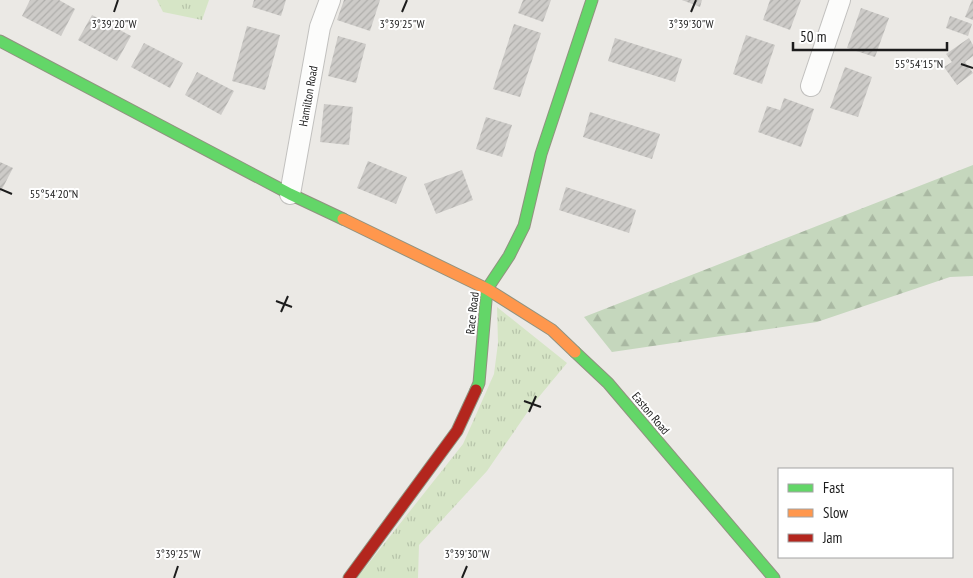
<svg xmlns="http://www.w3.org/2000/svg" width="973" height="578" viewBox="0 0 973 578" font-family="'PT Sans Narrow',sans-serif">
  <defs>
    <pattern id="grass-tufts" width="24" height="20" patternUnits="userSpaceOnUse" patternTransform="scale(1.25)"><rect width="24" height="20" fill="#d6e5c6"/><path d="M3 7l-1-3M5 7V3M7 7l1-3M15 17l-1-3M17 17v-4M19 17l1-3" fill="none" stroke="#b7c4aa"/></pattern>
    <pattern id="forest-firs" width="22" height="20" patternUnits="userSpaceOnUse" patternTransform="scale(1.25)"><rect width="22" height="20" fill="#c5d7bd"/><path d="M5 1l3.5 6h-7zM16 11l3.5 6h-7z" fill="#a9b8a2"/></pattern>
    <pattern id="building-hatch" width="6" height="6" patternUnits="userSpaceOnUse" patternTransform="scale(1.25)"><rect width="6" height="6" fill="#cdcbc8"/><path d="M-1 1l2-2M0 6l6-6M5 7l2-2" fill="none" stroke="#afaeab"/></pattern>
  </defs>
  <rect width="100%" height="100%" fill="#ebe9e5"/>
  <!-- grass -->
  <g fill="url(#grass-tufts)">
    <path d="M157 0H209L202 20 163 12Z"/>
    <path d="M497 307 567 363 533 404 487 471 419 545 418 578H357L463 444 494 374 498 343Z"/>
  </g>
  <!-- forest -->
  <path fill="url(#forest-firs)" d="M973 165V276L950 277 817 322 612 352 584 317Z"/>
  <!-- building -->
  <g fill="url(#building-hatch)">
    <path d="M30 0H59L75 9 61 36 22 16Z"/>
    <path d="M254 0H286L281 16 252 7Z"/>
    <path d="M344 0H380L370 31 337 20Z"/>
    <path d="M523 0H551L543 22 518 13Z"/>
    <path d="M682 0H702L700 7Z"/>
    <path d="M770 0H801L790 30 763 20Z"/>
    <path d="M972 0H973V20L965 17Z"/>
    <path d="M861 8 889 18 875 57 847 48Z"/>
    <path d="M92 15 131 36 117 61 78 40Z"/>
    <path d="M950 16 972 24 968 36 946 28Z"/>
    <path d="M514 24 541 33 520 97 493 89Z"/>
    <path d="M247 26 280 35 265 90 232 81Z"/>
    <path d="M746 35 775 45 762 84 733 74Z"/>
    <path d="M338 36 366 44 356 83 328 76Z"/>
    <path d="M615 38 682 59 675 82 608 61Z"/>
    <path d="M969 38 973 45V56L965 62 973 73 957 85 944 67 952 62 946 54Z"/>
    <path d="M144 43 183 63 170 88 131 67Z"/>
    <path d="M845 67 872 77 858 117 830 108Z"/>
    <path d="M197 72 234 91 221 115 185 95Z"/>
    <path d="M784 98 814 109 801 147 758 132 767 106 780 110Z"/>
    <path d="M324 104 353 107 349 145 320 142Z"/>
    <path d="M590 112 660 134 652 159 583 137Z"/>
    <path d="M486 117 512 125 502 157 476 149Z"/>
    <path d="M368 161 407 177 396 204 357 188Z"/>
    <path d="M0 162 13 168 0 193Z"/>
    <path d="M462 170 473 200 436 214 424 184Z"/>
    <path d="M566 187 636 210 629 233 559 210Z"/>
  </g>
  <g fill="none" stroke-linecap="round" stroke-linejoin="round">
    <defs>
      <g id="street">
        <path d="M811 86 840 0"/>
        <path d="M290 194 320 27 330 0"/>
      </g>
      <g id="fast">
        <path d="M0 41 290 194 343 219"/>
        <path d="M575 352 608 383 774 578"/>
        <path d="M476 390 479 383 487 289 509 256 524 226 541 154 592 0"/>
      </g>
      <path id="slow" d="M343 219 487 289 552 330 575 352"/>
      <path id="jam" d="M349 578 457 431 476 390"/>
    </defs>
    <!-- street casing -->
    <use href="#street" stroke="#c2c1bf" stroke-width="22"/>
    <!-- fast casing -->
    <use href="#fast" stroke="#90927f" stroke-width="13"/>
    <!-- slow casing -->
    <use href="#slow" stroke="#90927f" stroke-width="13"/>
    <!-- jam casing -->
    <use href="#jam" stroke="#90927f" stroke-width="13"/>
    <!-- street -->
    <use href="#street" stroke="#fcfcfb" stroke-width="20"/>
    <!-- fast -->
    <use href="#fast" stroke="#63d668" stroke-width="11"/>
    <!-- slow -->
    <use href="#slow" stroke="#ff974d" stroke-width="11"/>
    <!-- jam -->
    <use href="#jam" stroke="#b3261e" stroke-width="11"/>
  </g>
  <!-- ticks -->
  <path fill="none" stroke="#1c1c1c" stroke-width="2" d="M114 12 118 0M402 12 407 0M691 12 696 0M961 64 973 68M0 189 12 194M276 301 292 307M281 312 288 296M524 401 541 407M529 412 536 396M174 578 178 566M462 578 467 566"/>
  <g text-anchor="middle" dominant-baseline="central" stroke-width="4" stroke-linejoin="round" paint-order="stroke">
    <!-- street labels -->
    <g font-size="12" fill="#1c1c1c" stroke="#fff">
      <text transform="translate(308 96) rotate(-80)">Hamilton Road</text>
      <text transform="translate(472 313) rotate(-84)">Race Road</text>
      <text transform="translate(651 413) rotate(50)">Easton Road</text>
    </g>
  </g>
  <g font-size="12" text-anchor="middle" fill="#1c1c1c" stroke="#fff" stroke-width="4" stroke-linejoin="round" paint-order="stroke">
    <text x="114" y="28">3°39'20"W</text>
    <text x="402" y="28">3°39'25"W</text>
    <text x="691" y="28">3°39'30"W</text>
    <text x="919" y="68">55°54'15"N</text>
    <text x="54" y="198">55°54'20"N</text>
    <text x="178" y="558">3°39'25"W</text>
    <text x="467" y="558">3°39'30"W</text>
  </g>
  <!-- legend -->
  <rect x="778" y="468" width="175" height="90" fill="#ffffff" stroke="#a4a4a4"/>
  <rect x="788" y="484" width="25" height="8" fill="#63d668" stroke="#a4a4a4"/>
  <text x="823" y="493" font-size="15" fill="#1c1c1c">Fast</text>
  <rect x="788" y="509" width="25" height="8" fill="#ff974d" stroke="#a4a4a4"/>
  <text x="823" y="518" font-size="15" fill="#1c1c1c">Slow</text>
  <rect x="788" y="534" width="25" height="8" fill="#b3261e" stroke="#a4a4a4"/>
  <text x="823" y="543" font-size="15" fill="#1c1c1c">Jam</text>
  <!-- scale -->
  <path d="M793 42v8h154v-8" fill="none" stroke="#1c1c1c" stroke-width="2.5"/>
  <text x="800" y="42" font-size="15" fill="#1c1c1c" stroke="#ffffff" stroke-width="4" paint-order="stroke">50 m</text>
</svg>
